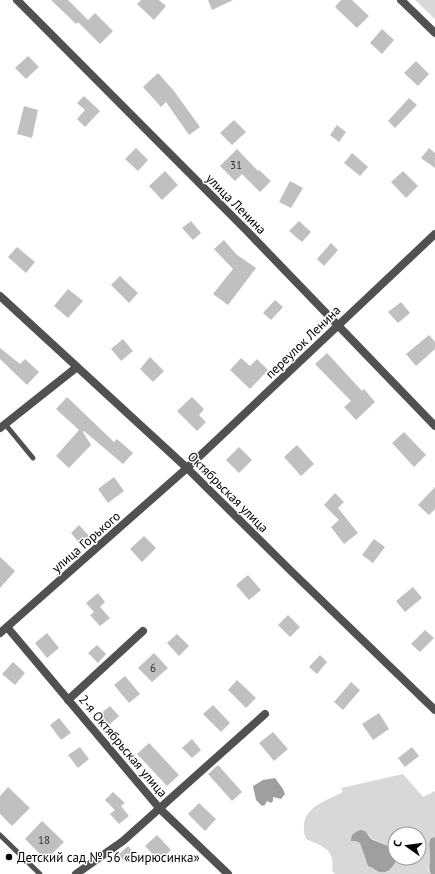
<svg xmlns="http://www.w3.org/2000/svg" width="435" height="874" viewBox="0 0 435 874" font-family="'PT Sans',sans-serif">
  <rect width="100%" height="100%" fill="#fff"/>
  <!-- green -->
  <g fill="#d8d8d8" fill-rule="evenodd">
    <path d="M415 0H435V19Z"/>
    <path d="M403 774 423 797 435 791V837L431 838V855L428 869 431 874H335L332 871C336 850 323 846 306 839 296 809 322 803 343 792L341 788ZM368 834 371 838 393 848 395 851V834H419V858H397C396 863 393 868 388 871 378 874 365 862 363 852 362 849 362 846 360 843L355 841Z"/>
  </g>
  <!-- water -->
  <g fill="#9f9f9f">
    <path d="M275 778 283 789 285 794 281 799 273 797V801L271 803 267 801 265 805 262 806 256 800 253 786 263 780Z"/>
    <path d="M360 830 365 831 371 839 393 848 395 851V858H397C395 865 389 874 380 872 376 871 373 867 368 866L360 843 355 841H351C351 834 354 833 360 830Z"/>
    <path d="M435 837V874H431C427 867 431 862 430 854 430 847 428 844 431 838Z"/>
  </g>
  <!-- building -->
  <g fill="#c0c0c0">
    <path d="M51 0H68L88 20 95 13 113 31 100 44 78 22 76 24Z"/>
    <path d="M141 0H159L166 6 154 20 137 4Z"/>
    <path d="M208 0H233L212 10Z"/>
    <path d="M341 0H352L369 16 357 28 335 7Z"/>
    <path d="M382 29 394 40 382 54 370 43Z"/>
    <path d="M28 56 39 67 26 79 15 68Z"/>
    <path d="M416 61 429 74 418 86 404 73Z"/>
    <path d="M158 73 174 91 200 127 189 135 166 102 161 107 143 87Z"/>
    <path d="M84 96 100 111 85 127 77 119 85 110 77 103Z"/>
    <path d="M409 98 417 105 395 128 388 121Z"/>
    <path d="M24 106 38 110 32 138 17 134Z"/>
    <path d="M234 120 246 132 232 145 220 133Z"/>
    <path d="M337 125 346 132 339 142 330 135Z"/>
    <path d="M136 148 148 160 138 171 125 159Z"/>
    <path d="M429 148 435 153V168L421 158Z"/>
    <path d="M237 149 258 171 259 170 271 181 260 192 242 174 235 181 220 166Z"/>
    <path d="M352 153 368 167 360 176 344 163Z"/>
    <path d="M165 171 178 185 162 200 149 186Z"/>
    <path d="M403 171 418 186 406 198 391 182Z"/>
    <path d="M290 181 303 188 291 208 279 202Z"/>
    <path d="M191 221 201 233 193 240 182 228Z"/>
    <path d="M299 221 311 232 302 242 289 231Z"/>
    <path d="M224 240 236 254 256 268 228 305 213 294 233 269 214 249Z"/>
    <path d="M331 243 338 250 324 266 317 259Z"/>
    <path d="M17 247 35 262 26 273 8 257Z"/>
    <path d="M120 276 138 293 129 303 111 285Z"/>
    <path d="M68 289 83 301 68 318 54 306Z"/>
    <path d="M275 300 283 307 271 320 263 313Z"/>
    <path d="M401 302 410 313 398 323 388 312Z"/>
    <path d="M429 335 435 342V349L416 366 406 354Z"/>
    <path d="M123 339 133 351 121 361 111 349Z"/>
    <path d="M0 348 20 364 25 359 39 372 27 385 0 359Z"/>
    <path d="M327 353 362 391 364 389 375 402 356 420 344 407 351 401 315 364Z"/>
    <path d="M150 357 164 371 153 382 140 369Z"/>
    <path d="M241 358 250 366 257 359 268 370 250 389 230 370Z"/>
    <path d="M67 397 114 442 117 439 133 453 123 464 84 431 83 432 91 445 69 468 56 456 79 430 56 409Z"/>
    <path d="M192 397 204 409 199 415 206 422 197 431 177 411Z"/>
    <path d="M404 432 426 455 414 467 392 443Z"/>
    <path d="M297 445 314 464 301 476 284 457Z"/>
    <path d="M239 447 252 460 239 473 226 460Z"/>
    <path d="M114 477 124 491 108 503 98 489Z"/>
    <path d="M435 487V509L429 515 418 505Z"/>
    <path d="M335 493 344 502 338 508 358 533 344 544 331 527 339 520 324 505Z"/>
    <path d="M79 525 90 537 81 545 71 533Z"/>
    <path d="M144 536 156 548 142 562 130 549Z"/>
    <path d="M374 539 385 547 373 563 362 555Z"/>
    <path d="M0 557 15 571 0 588Z"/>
    <path d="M248 575 261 590 249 600 236 585Z"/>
    <path d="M413 587 422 598 405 612 396 601Z"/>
    <path d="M98 593 105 602 100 607 110 618 100 626 90 615 94 612 86 603Z"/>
    <path d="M288 615 300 627 290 637 278 625Z"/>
    <path d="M425 630 434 638 420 652 411 644Z"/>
    <path d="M47 633 59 648 47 658 35 643Z"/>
    <path d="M177 634 189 646 179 656 167 643Z"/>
    <path d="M97 645 106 654 98 663 88 653Z"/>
    <path d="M154 653 168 668 152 682 138 668Z"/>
    <path d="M320 655 327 662 317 674 309 667Z"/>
    <path d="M13 662 25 673 15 685 2 674Z"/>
    <path d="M125 676 140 694 129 703 114 685Z"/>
    <path d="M237 680 256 698 246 708 228 690Z"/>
    <path d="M351 682 360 690 343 710 334 702Z"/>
    <path d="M213 705 230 723 221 732 203 714Z"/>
    <path d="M110 706 119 716 108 726 99 715Z"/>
    <path d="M379 713 389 729 373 740 362 724Z"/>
    <path d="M59 718 71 733 61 740 50 725Z"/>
    <path d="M273 732 288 749 274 761 259 743Z"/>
    <path d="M192 739 201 750 192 758 182 748Z"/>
    <path d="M149 743 179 775 167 786 137 754Z"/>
    <path d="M80 747 89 759 78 768 68 755Z"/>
    <path d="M412 747 419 756 405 767 398 758Z"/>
    <path d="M218 765 242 792 232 801 208 774Z"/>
    <path d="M8 787 30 808 12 826 0 814V796Z"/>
    <path d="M113 792 125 803 121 806 129 816 119 824 110 814 115 810 105 800Z"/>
    <path d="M199 803 216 819 205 831 188 814Z"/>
    <path d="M42 821 64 842 46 860 25 839Z"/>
    <path d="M157 835 171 850 159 861 145 846Z"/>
    <path d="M128 846 134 853 124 861 118 855Z"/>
  </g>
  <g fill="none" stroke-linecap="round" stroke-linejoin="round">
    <!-- lane -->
    <g stroke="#515151" stroke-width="5">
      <path d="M5 424 33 458"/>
      <path d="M0 835 40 874"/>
    </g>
    <!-- street -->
    <g stroke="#515151" stroke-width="8">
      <path d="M17 0 246 230 435 426"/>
      <path d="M401 0 435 33"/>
      <path d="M0 296 187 468 291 571 435 710"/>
      <path d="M0 428 77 367"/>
      <path d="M7 627 160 809 228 874"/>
      <path d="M0 633 187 468 435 234"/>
      <path d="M68 700 143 631"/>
      <path d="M76 874 123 841 265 714"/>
    </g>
  </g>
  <!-- markers -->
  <circle fill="#000" stroke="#fff" stroke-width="1.5" cx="9" cy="857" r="4"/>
  <g text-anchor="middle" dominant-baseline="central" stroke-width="3" stroke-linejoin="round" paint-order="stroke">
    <!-- number labels -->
    <g font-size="11" fill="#303030">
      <text x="236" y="165">31</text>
      <text x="153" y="668">6</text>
      <text x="44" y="840">18</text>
    </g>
    <!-- street labels -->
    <g font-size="13" fill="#000" stroke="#fff">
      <text transform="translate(236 204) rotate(45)">улица Ленина</text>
      <text transform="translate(303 342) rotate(-44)">переулок Ленина</text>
      <text transform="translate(228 492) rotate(45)">Октябрьская улица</text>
      <text transform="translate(86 542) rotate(-41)">улица Горького</text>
      <text transform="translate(123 746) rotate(50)">2-я Октябрьская улица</text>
    </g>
    <!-- poi labels -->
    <g font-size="13" fill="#000" stroke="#fff" text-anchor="start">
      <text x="17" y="857">Детский сад № 56 «Бирюсинка»</text>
    </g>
  </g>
  <!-- north arrow -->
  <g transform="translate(407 846) rotate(284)"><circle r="19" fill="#ffffff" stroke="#999999"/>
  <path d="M0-3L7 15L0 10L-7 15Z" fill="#000000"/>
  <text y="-6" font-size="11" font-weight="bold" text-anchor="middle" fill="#000000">С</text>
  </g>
</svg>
